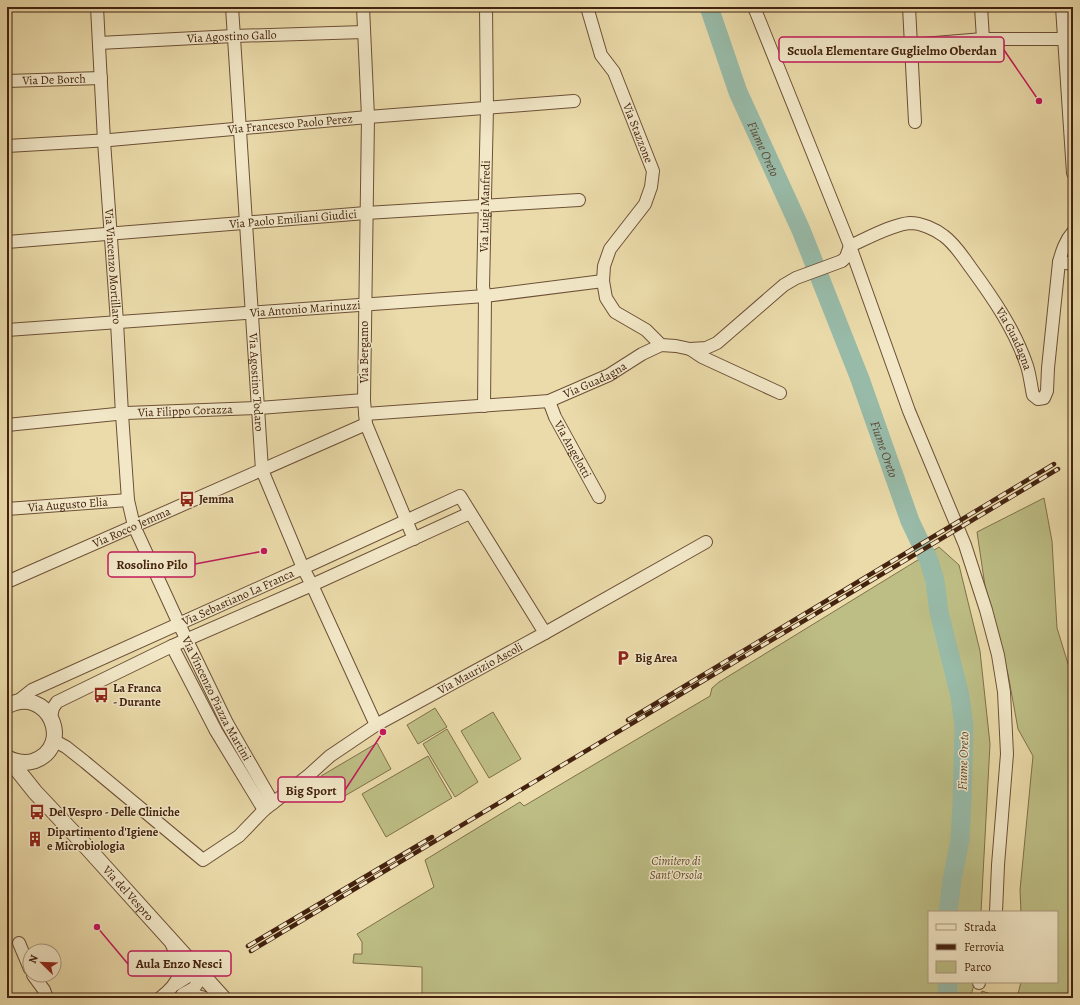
<svg xmlns="http://www.w3.org/2000/svg" width="1080" height="1005" viewBox="0 0 1080 1005" font-family="Alegreya,serif">
  <rect width="100%" height="100%" fill="#ebdbaa"/>
  <filter id="stains"><feTurbulence type="fractalNoise" baseFrequency=".005" numOctaves="4"/><feColorMatrix values="0 0 0 0 .2 0 0 0 0 .09 0 0 0 0 .02 0 0 0 .5 -.17"/></filter>
  <radialGradient id="worn" r=".72"><stop offset=".6" stop-color="#630" stop-opacity="0"/><stop offset="1" stop-color="#630" stop-opacity=".3"/></radialGradient>
  <!-- green -->
  <g fill="#bdbe85" stroke="#80704a">
    <path d="M1044 498 1052 541 1057 628 1069 667 1073 668V998H1017L1021 982H1057V912H1021L1020 890 1033 756 1018 729 1008 674 985 586 977 532Z"/>
    <path d="M939 547 959 565 980 651 990 744 981 912H929V982H975L970 998H422V967L353 963 354 954H362V942L357 934 434 887 425 860 520 802 524 806 710 696 712 688 719 682Z"/>
    <path d="M435 708 447 727 418 744 407 725Z"/>
    <path d="M493 712 521 759 489 778 461 731Z"/>
    <path d="M447 729 478 782 455 797 423 744Z"/>
    <path d="M377 743 391 769 336 801 321 776Z"/>
    <path d="M428 756 452 798 386 837 362 794Z"/>
    <path d="M982 991 1003 998H980Z"/>
  </g>
  <g fill="none" stroke-linecap="round" stroke-linejoin="round">
    <!-- river -->
    <g stroke="#98bba9" stroke-width="19">
      <path id="s1" d="M709 7 738 92 801 230 860 379 910 521 929 561 935 581 939 612 960 696 964 726 962 802 960 840 952 880 948 912"/>
      <path d="M947 998 948 982"/>
    </g>
    <defs>
      <g id="minor">
        <path id="s2" d="M97 7 104 141 117 322 122 414 128 500 134 526 179 624 227 723 273 803"/>
        <path id="s3" d="M232 7 262 470 303 568 312 585 376 725"/>
        <path d="M363 7 368 117 364 400 366 424 414 539"/>
        <path id="s4" d="M587 7 601 55 614 72 653 171 651 187 645 204 610 249 604 266 603 281 606 298 615 312 646 330 661 345"/>
        <path d="M754 7 850 246 909 411 965 545 986 610 998 655 1004 692 1007 754 998 865 996 912"/>
        <path d="M909 7 915 122"/>
        <path d="M981 7 983 39"/>
        <path d="M1062 7 1073 173"/>
        <path id="s5" d="M99 43 234 36 364 32"/>
        <path d="M911 45 983 39H1073"/>
        <path id="s6" d="M7 81 101 78"/>
        <path id="s7" d="M7 146 110 140 368 117 574 101"/>
        <path id="s8" d="M7 242 366 213 579 200"/>
        <path d="M1059 262 1073 264"/>
        <path id="s9" d="M7 330 485 296 603 281"/>
        <path d="M690 349 702 357 780 393"/>
        <path id="s10" d="M549 401 555 417 599 497"/>
        <path id="s11" d="M484 406 485 296 483 287 487 108 486 7"/>
        <path id="s12" d="M365 414 549 401 609 375 642 354 661 345 676 346 690 349 706 348 717 343 784 285 796 278 842 261 846 257 850 246C866 239 893 224 910 223 921 223 935 229 944 236 955 244 963 257 971 268 993 298 1015 330 1027 366 1030 375 1031 386 1033 395L1038 399 1044 398 1047 391 1048 368 1059 262C1062 251 1065 241 1073 232"/>
        <path id="s13" d="M7 425 126 413 259 408 364 400"/>
        <path id="s14" d="M7 509 128 500"/>
        <path id="s15" d="M7 582 366 424"/>
        <path d="M172 646 216 731 264 810"/>
        <path id="s16" d="M17 702 32 690 303 568 460 496 545 633"/>
        <path d="M51 717 53 708 57 702 172 646 312 585 470 513"/>
        <path id="s17" d="M53 740 66 747 85 762 203 860 239 836 264 810 309 775 330 756 376 725 545 633 706 542"/>
        <path d="M19 943 30 969"/>
        <path d="M33 975 44 990 47 998"/>
        <path d="M979 983V982"/>
        <path d="M176 984 192 974 203 975 194 988 183 994"/>
        <path d="M182 995H194L205 998"/>
        <path d="M160 998C182 981 184 970 172 945"/>
      </g>
      <g id="tertiary">
        <path d="M7 706C48 684 75 746 34 761 25 764 16 762 7 758"/>
        <path id="s18" d="M8 758 35 792 83 843 223 998"/>
      </g>
    </defs>
    <!-- minor casing -->
    <use href="#minor" stroke="#6d5036" stroke-width="14"/>
    <!-- tertiary casing -->
    <use href="#tertiary" stroke="#6d5036" stroke-width="17"/>
    <!-- minor -->
    <use href="#minor" stroke="#f2e8c8" stroke-width="12"/>
    <!-- tertiary -->
    <use href="#tertiary" stroke="#f2e8c8" stroke-width="15"/>
    <defs>
      <g id="rail">
        <path d="M628 720 1054 464"/>
        <path d="M248 946 432 837"/>
        <path d="M251 951 1058 469"/>
      </g>
    </defs>
    <!-- rail casing -->
    <use href="#rail" stroke="#43220f" stroke-width="4.5"/>
    <!-- rail -->
    <use href="#rail" stroke="#f2e8c8" stroke-width="3" stroke-dasharray="9" stroke-linecap="butt"/>
  </g>
  <!-- icons -->
  <defs>
    <symbol id="bus-bare" viewBox="-9 -9 18 18"><path d="M-5-6H5V4H4V6H2V4H-2V6H-4V4H-5ZM-3.5-4V0h7V-4ZM-3.5 1.2v1.5H-2V1.2ZM2 1.2v1.5H3.5V1.2Z" fill="#8f2418" stroke="#f2e8c8" stroke-width="2.5" paint-order="stroke"/></symbol>
    <symbol id="parking-bare" viewBox="-9 -9 18 18"><path d="M-3.5-5.5H1a3.5 3.5 0 0 1 0 7H-1V5.5H-3.5ZM-1-3.4V-.6H.8a1.4 1.4 0 0 0 0-2.8Z" fill="#8f2418" stroke="#f2e8c8" stroke-width="2.5" paint-order="stroke"/></symbol>
    <symbol id="building-bare" viewBox="-9 -9 18 18"><path d="M-4-6H4V6H1V3H-1V6H-4ZM-2.5-4.3h1.7v1.8h-1.7ZM.8-4.3h1.7v1.8H.8ZM-2.5-1h1.7V.8h-1.7ZM.8-1h1.7V.8H.8Z" fill="#8f2418" stroke="#f2e8c8" stroke-width="2.5" paint-order="stroke"/></symbol>
  </defs>
  <g fill-rule="evenodd">
    <use href="#bus-bare" x="176" y="488" width="22" height="22"/>
    <use href="#parking-bare" x="612" y="647" width="22" height="22"/>
    <use href="#bus-bare" x="90" y="684" width="22" height="22"/>
    <use href="#bus-bare" x="26" y="801" width="22" height="22"/>
    <use href="#building-bare" x="24" y="828" width="22" height="22"/>
  </g>
  <g text-anchor="middle" dominant-baseline="central" stroke-width="3" stroke-linejoin="round" paint-order="stroke">
    <!-- street labels -->
    <g font-size="12" fill="#43220f" stroke="#f2e8c8">
      <text stroke="none"><textPath href="#s5" startOffset="133">Via Agostino Gallo</textPath></text>
      <text stroke="none"><textPath href="#s6" startOffset="47">Via De Borch</textPath></text>
      <text stroke="none"><textPath href="#s7" startOffset="284">Via Francesco Paolo Perez</textPath></text>
      <text stroke="none"><textPath href="#s4" startOffset="137">Via Stazzone</textPath></text>
      <text stroke="none"><textPath href="#s11" startOffset="200">Via Luigi Manfredi</textPath></text>
      <text stroke="none"><textPath href="#s8" startOffset="287">Via Paolo Emiliani Giudici</textPath></text>
      <text stroke="none"><textPath href="#s2" startOffset="260">Via Vincenzo Mortillaro</textPath></text>
      <text stroke="none"><textPath href="#s9" startOffset="299">Via Antonio Marinuzzi</textPath></text>
      <text stroke="none"><textPath href="#s12" startOffset="763">Via Guadagna</textPath></text>
      <text transform="translate(364 352) rotate(-90)">Via Bergamo</text>
      <text stroke="none"><textPath href="#s12" startOffset="235">Via Guadagna</textPath></text>
      <text stroke="none"><textPath href="#s3" startOffset="376">Via Agostino Todaro</textPath></text>
      <text stroke="none"><textPath href="#s13" startOffset="179">Via Filippo Corazza</textPath></text>
      <text stroke="none"><textPath href="#s10" startOffset="54">Via Angelotti</textPath></text>
      <text stroke="none"><textPath href="#s14" startOffset="61">Via Augusto Elia</textPath></text>
      <text stroke="none"><textPath href="#s15" startOffset="136">Via Rocco Jemma</textPath></text>
      <text stroke="none"><textPath href="#s16" startOffset="245">Via Sebastiano La Franca</textPath></text>
      <text stroke="none"><textPath href="#s17" startOffset="531">Via Maurizio Ascoli</textPath></text>
      <text stroke="none"><textPath href="#s2" startOffset="712">Via Vincenzo Piazza Martini</textPath></text>
      <text stroke="none"><textPath href="#s18" startOffset="181">Via del Vespro</textPath></text>
    </g>
    <!-- poi labels -->
    <g font-size="12" font-weight="bold" fill="#43220f" stroke="#f2e8c8" text-anchor="start">
      <text x="199" y="499">Jemma</text>
      <text x="635" y="658">Big Area</text>
      <text x="113" y="688">La Franca<tspan x="113" dy="14">- Durante</tspan></text>
      <text x="49" y="812">Del Vespro - Delle Cliniche</text>
      <text x="47" y="832">Dipartimento d'Igiene<tspan x="47" dy="14">e Microbiologia</tspan></text>
    </g>
    <!-- park labels -->
    <g font-size="12" font-style="italic" fill="#62492c" stroke="#f2e8c8">
      <text x="676" y="861">Cimitero di<tspan x="676" dy="14">Sant'Orsola</tspan></text>
    </g>
    <!-- water labels -->
    <g font-size="13" font-style="italic" fill="#584836" stroke="#f2e8c8">
      <text stroke="none"><textPath href="#s1" startOffset="152">Fiume Oreto</textPath></text>
      <text stroke="none"><textPath href="#s1" startOffset="476">Fiume Oreto</textPath></text>
      <text transform="translate(963 761) rotate(-88)">Fiume Oreto</text>
    </g>
  </g>
  <!-- callouts -->
  <path fill="none" stroke="#c2185b" stroke-width="1.5" d="M1039 101L1004 50M264 551L195 564M383 732L345 790M97 927L128 964"/>
  <g fill="#c2185b" stroke="#f2e8c8" stroke-width="1.5">
    <circle cx="1039" cy="101" r="4"/>
    <circle cx="264" cy="551" r="4"/>
    <circle cx="383" cy="732" r="4"/>
    <circle cx="97" cy="927" r="4"/>
  </g>
  <g fill="#f2e8c8" stroke="#c2185b" stroke-width="1.5">
    <rect x="779" y="37" width="225" height="25" rx="4"/>
    <rect x="108" y="552" width="87" height="25" rx="4"/>
    <rect x="278" y="777" width="67" height="25" rx="4"/>
    <rect x="128" y="951" width="103" height="25" rx="4"/>
  </g>
  <g font-size="13" text-anchor="middle" font-weight="bold" fill="#43220f">
    <text x="892" y="55">Scuola Elementare Guglielmo Oberdan</text>
    <text x="152" y="569">Rosolino Pilo</text>
    <text x="311" y="795">Big Sport</text>
    <text x="179" y="968">Aula Enzo Nesci</text>
  </g>
  <!-- margin -->
  <rect width="1080" height="1005" fill="none" stroke="#ebdbaa" stroke-width="24"/>
  <rect x="8" y="8" width="1064" height="989" fill="none" stroke="#43220f" stroke-width="2"/>
  <rect x="12" y="12" width="1056" height="981" fill="none" stroke="#43220f"/>
  <!-- legend -->
  <rect x="928" y="911" width="130" height="72" fill="#f2e8c8" stroke="#ac997e"/>
  <rect x="936" y="924" width="20" height="6" fill="#f2e8c8" stroke="#ac997e"/>
  <text x="964" y="931" font-size="12" fill="#43220f">Strada</text>
  <rect x="936" y="944" width="20" height="6" fill="#43220f" stroke="#ac997e"/>
  <text x="964" y="951" font-size="12" fill="#43220f">Ferrovia</text>
  <rect x="936" y="961" width="20" height="12" fill="#bdbe85" stroke="#ac997e"/>
  <text x="964" y="971" font-size="12" fill="#43220f">Parco</text>
  <!-- north arrow -->
  <g transform="translate(42 963) rotate(293)"><circle r="19" fill="#f2e8c8" stroke="#ac997e"/>
  <path d="M0-3L7 15L0 10L-7 15Z" fill="#8f2418"/>
  <text y="-6" font-size="11" font-weight="bold" text-anchor="middle" fill="#43220f">N</text>
  </g>
  <rect width="100%" height="100%" filter="url(#stains)"/>
  <rect width="100%" height="100%" fill="url(#worn)"/>
</svg>
